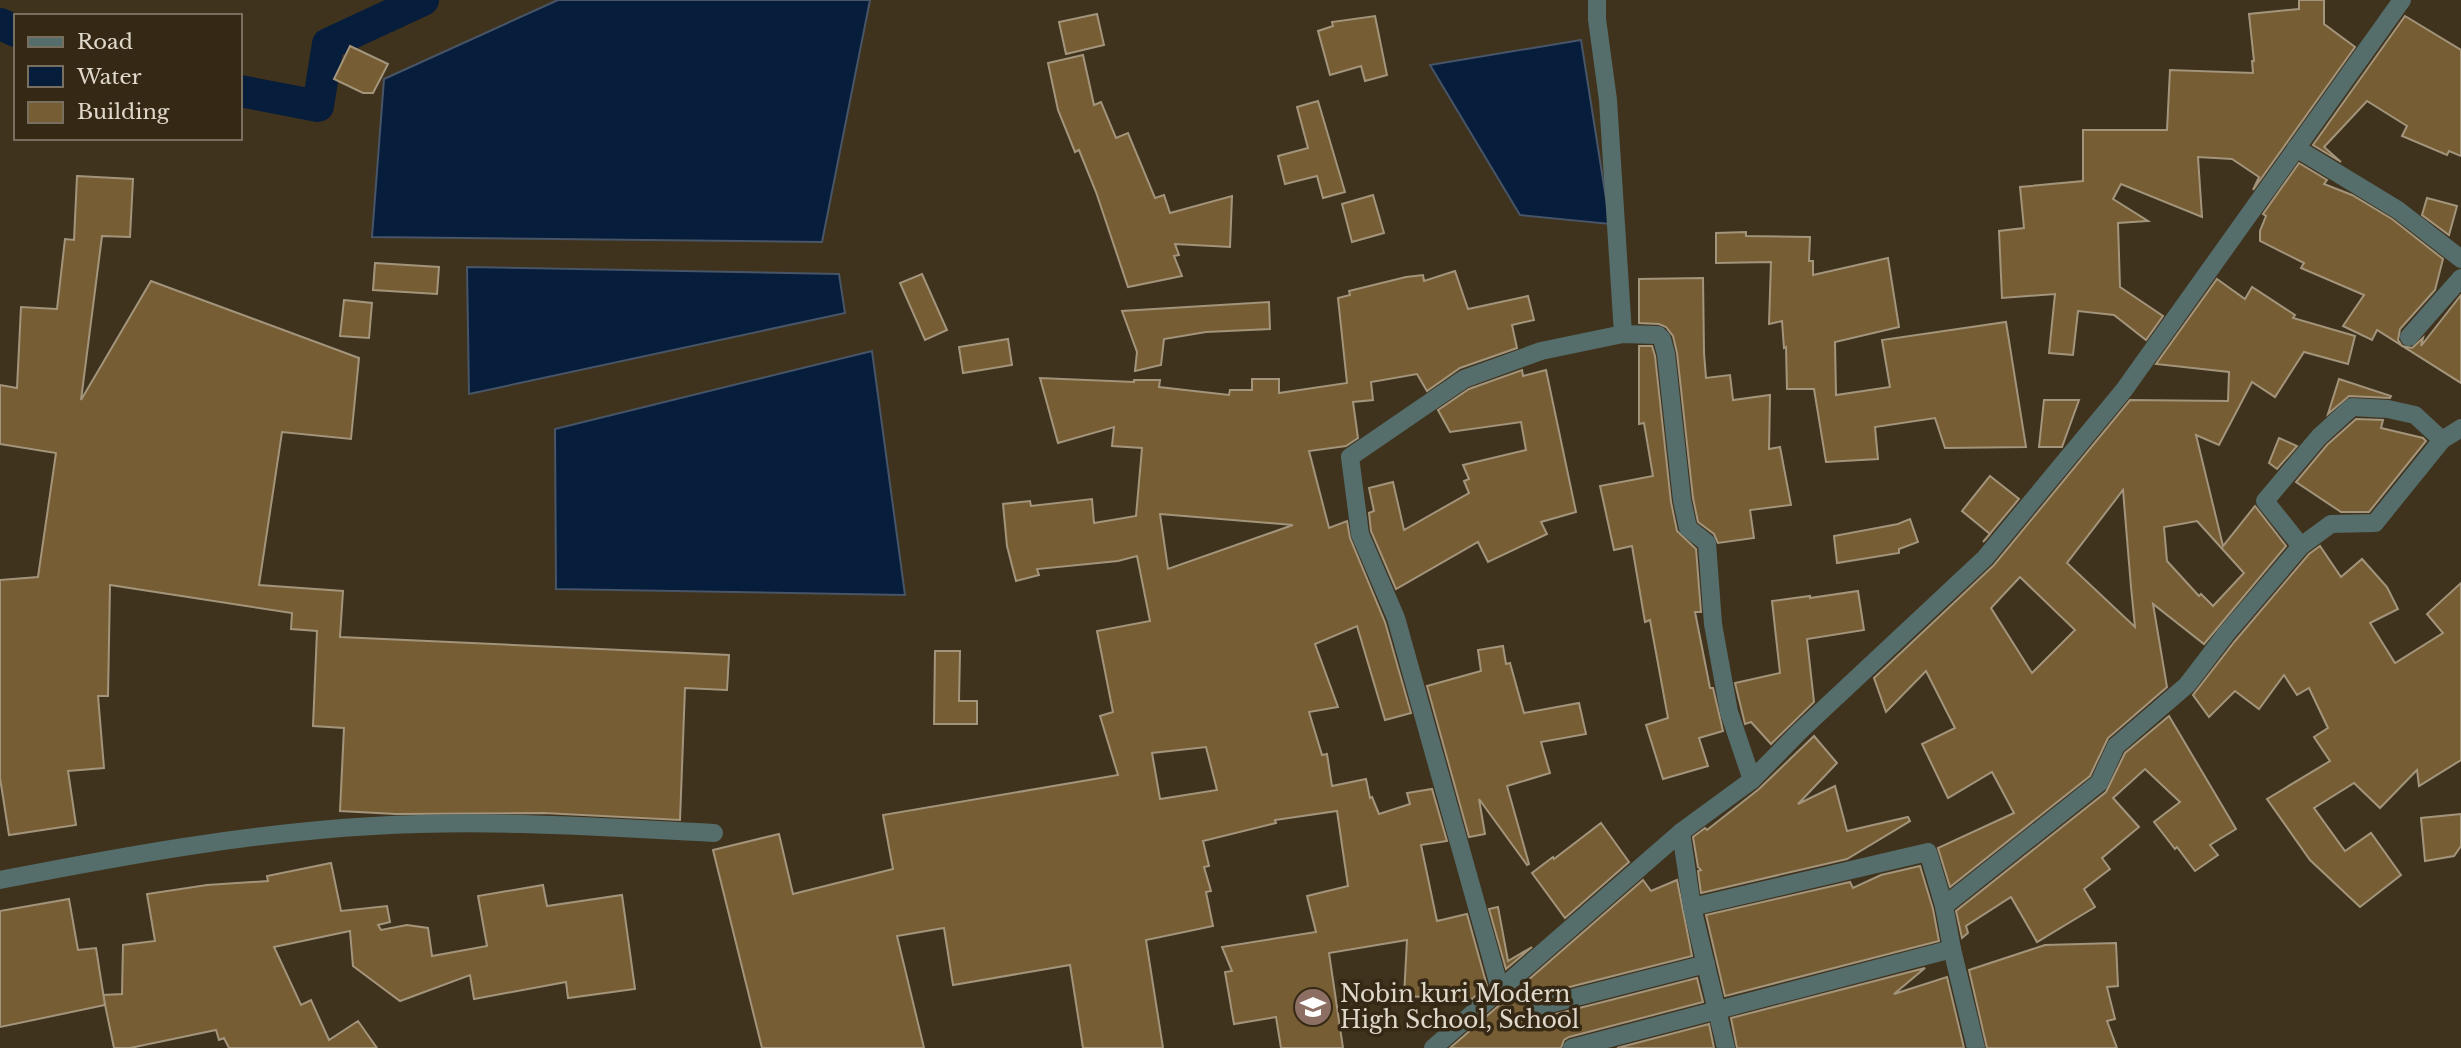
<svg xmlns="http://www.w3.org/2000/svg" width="2461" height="1048" viewBox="0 0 2461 1048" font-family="'Libre Baskerville',serif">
  <rect width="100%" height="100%" fill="#40331e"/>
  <!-- water -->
  <g fill="#061d3c" stroke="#475567" stroke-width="2">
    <path d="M558 0H870L822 242 372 237 384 79Z"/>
    <path d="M1581 40 1610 224 1520 215 1430 65Z"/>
    <path d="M467 267 839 274 845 313 469 394Z"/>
    <path d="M872 351 905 595 556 589 555 429Z"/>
  </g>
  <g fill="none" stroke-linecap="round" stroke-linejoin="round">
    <!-- canal -->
    <g stroke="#061d3c" stroke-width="32">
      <path d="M0 24 16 31"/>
      <path d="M240 91 318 106 328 44 423 0"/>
    </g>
  </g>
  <!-- building -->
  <g fill="#765d33" stroke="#a3947c" stroke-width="2" fill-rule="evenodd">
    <path d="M2299 0H2324V24L2355 47 2253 190 2259 177 2232 159 2198 157 2202 217 2121 184 2113 199 2148 221 2118 223 2120 287 2163 316 2146 340 2114 315 2078 311 2073 355 2049 353 2055 294 2002 298 1999 231 2024 228 2020 187 2083 181V130H2167L2170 70 2253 73 2252 61H2254L2249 14 2299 9Z"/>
    <path d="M1097 14 1104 45 1066 54 1059 22Z"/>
    <path d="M1375 16 1387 75 1365 81 1361 66 1330 75 1318 31 1333 26 1332 22Z"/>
    <path d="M2405 16 2461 50V156L2449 151 2447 155 2402 136 2407 126 2367 101 2324 147 2341 162 2313 145Z"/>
    <path d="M350 46 388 64 373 93H363L334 79Z"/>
    <path d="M1083 55 1094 105 1101 102 1116 138 1128 133 1155 198 1164 195 1170 213 1232 196 1230 247 1175 244 1179 255 1174 256 1182 276 1128 287 1096 192 1079 150 1075 152 1058 110 1048 63Z"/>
    <path d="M1318 101 1345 192 1323 198 1317 176 1285 184 1278 156 1308 148 1297 107Z"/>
    <path d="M2299 163 2327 180 2324 184 2352 195 2392 219 2443 259 2435 290 2400 329 2398 340 2402 346 2412 348 2423 338 2421 346 2461 295V383L2377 330 2372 340 2343 326 2364 295 2301 268 2304 263 2260 241V231L2266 216 2263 214Z"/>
    <path d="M77 176 133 179 130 237 102 236 81 400 151 281 359 358 351 439 282 432 259 585 343 591 340 637 729 655 727 690 685 688 680 820 544 813 396 814 340 811 344 728 313 726 317 631 291 629 292 613 110 585 108 696H98L104 768 68 771 76 825 9 835 0 778V580L38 577 56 453 0 444V385L17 388 21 307 57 309 65 239 74 240Z"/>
    <path d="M1373 195 1384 233 1352 242 1342 204Z"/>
    <path d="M2427 198 2457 206 2449 235 2422 215Z"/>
    <path d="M1746 232V236L1810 237 1809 261H1813V275L1888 258 1899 327 1835 342 1836 395 1890 387 1882 340 2006 322 2026 447 1945 448 1935 418 1875 427 1878 459 1826 462 1814 389H1787L1786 347 1784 348 1782 321 1769 324 1771 262 1716 263V233Z"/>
    <path d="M375 263 439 267 437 294 373 290Z"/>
    <path d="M1455 271 1468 309 1528 296 1534 320 1512 325 1517 348 1460 368 1427 391 1417 374 1371 382 1373 400 1353 402 1358 438 1346 446 1309 451 1329 528 1347 521 1350 538 1385 622 1411 713 1385 720 1357 626 1315 644 1338 707 1309 712 1322 755 1327 754 1332 786 1366 779 1370 798 1372 797 1379 814 1410 804 1407 793 1432 789 1447 841 1421 845 1437 921 1467 914 1487 986 1472 999 1404 996 1407 940 1329 953 1343 1048H1281L1276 1017 1234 1024 1225 972 1232 971 1222 947 1316 932 1307 896 1348 886 1337 811 1275 820 1276 823 1203 841 1209 866 1204 867 1211 891 1206 892 1213 926 1146 940 1163 1048H1083L1070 965 953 985 944 928 897 936 924 1048H762L713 850 779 834 793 894 893 869 883 815 1118 775 1100 716 1113 712 1097 631 1150 621 1137 556 1118 561 1037 569 1039 575 1016 581 1007 546 1003 504 1030 501 1031 506 1092 499 1094 523 1136 516 1142 448 1112 446 1114 427 1058 443 1040 378 1134 382V380H1160L1159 387 1229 395 1230 390H1252V379H1279V393L1347 383 1338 298 1350 295 1349 291 1406 277 1423 275 1424 281ZM1160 514 1293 525 1168 569ZM1206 747 1217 790 1160 799 1152 753Z"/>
    <path d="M922 274 947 330 925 340 900 283Z"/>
    <path d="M1703 278 1704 353 1706 378 1730 375 1733 400 1770 395 1769 449 1780 447 1791 505 1750 510 1754 538 1718 543 1714 534 1698 522 1693 498 1677 353 1673 336 1666 327 1659 324 1639 323V279Z"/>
    <path d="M2217 279 2245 299 2252 287 2295 315 2293 318 2355 336 2348 364 2304 352 2275 397 2252 382 2219 445 2196 435 2223 546 2255 506 2286 546 2204 644 2153 604 2167 687 2108 738 2090 776 1950 887 1938 848 2014 813 1992 772 1948 798 1922 744 1955 728 1926 671 1886 712 1874 678 1994 565 2130 400 2228 401 2229 372 2156 364ZM2123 490 2131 587 2135 627 2067 563ZM2197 521 2244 573 2213 606 2201 594 2199 596 2167 561 2164 527ZM2020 577 2075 630 2032 673 1991 608Z"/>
    <path d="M344 300 372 303 369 338 340 336Z"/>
    <path d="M1269 302 1270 329 1206 332 1164 339 1161 365 1135 371 1137 352 1122 311Z"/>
    <path d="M1008 339 1012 365 963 373 959 347Z"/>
    <path d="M1639 346H1652L1655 356 1671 502 1677 531 1696 549 1701 612H1695L1710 688H1713L1723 731 1699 738 1708 766 1663 779 1646 725 1668 718 1650 620 1645 622 1632 546 1614 550 1600 486 1653 476 1644 423 1639 424Z"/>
    <path d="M1522 370 1523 376 1546 370 1576 512 1541 522 1547 534 1488 562 1478 542 1396 589 1371 531 1369 513 1374 511 1369 488 1393 482 1404 530 1469 493 1464 481 1469 479 1463 465 1526 450 1521 422 1450 432 1438 410 1469 389Z"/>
    <path d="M2339 379 2391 396 2390 398 2349 396 2328 414Z"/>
    <path d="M2044 400H2079L2062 447H2039Z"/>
    <path d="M2356 419 2383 420 2381 428 2423 438 2426 441 2369 512H2341L2296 482 2327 445Z"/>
    <path d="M2279 438 2297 446 2277 469 2269 463Z"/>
    <path d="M1990 476 2019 499 1983 542 1990 534 1962 511Z"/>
    <path d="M1910 519 1918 542 1899 549V553L1837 563 1834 536 1898 524Z"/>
    <path d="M2320 546 2341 577 2362 559 2387 587 2398 609 2370 623 2395 663 2443 633 2427 614 2461 583V760L2419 786 2417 770 2380 808 2354 783 2314 808 2345 851 2371 833 2401 875 2360 907 2310 860 2267 799 2330 761 2314 737 2328 728 2309 688 2297 695 2284 675 2259 709 2235 691 2209 717 2193 695 2235 641 2309 554Z"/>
    <path d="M1858 591 1864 630 1807 639 1814 702 1771 744 1751 722 1745 724 1735 683 1780 673 1772 601 1810 596V598Z"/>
    <path d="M1503 646 1506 664 1510 663 1524 713 1579 703 1586 734 1541 742 1550 773 1507 786 1529 864 1527 865 1479 799 1485 834 1469 837 1427 686 1481 671 1478 650Z"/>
    <path d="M935 651H960L959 701H977V724H934Z"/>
    <path d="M2169 716 2236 829 2210 845 2218 855 2195 871 2177 847 2175 849 2154 822 2180 802 2145 769 2113 798 2139 827 2102 858 2110 869 2084 889 2095 907 2037 942 2011 897 1966 926 1968 933 1962 938 1956 911 2106 792 2125 753Z"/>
    <path d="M1814 736 1837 763 1798 804 1835 786 1847 831 1908 817 1910 821 1847 859 1701 893 1698 871 1701 870 1698 867 1693 837 1705 828 1707 830 1759 789Z"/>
    <path d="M2461 814V846L2454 856 2425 861 2421 818Z"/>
    <path d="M1601 823 1629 862 1565 918 1532 873 1553 857 1554 859Z"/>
    <path d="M331 863 341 911 387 906 390 922 378 925 381 930 407 925 428 928 432 956 487 946 478 896 543 885 547 906 622 895 635 989 568 998 566 982 474 999 470 975 400 1001 353 966 350 931 274 947 301 1005 311 1000 329 1040 358 1021 377 1048H229L224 1038 219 1040 216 1030 130 1048H114L103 995 122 994 123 945 155 941 147 894 207 885 268 881 267 876Z"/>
    <path d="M1920 866 1933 909 1939 941 1725 996 1706 915 1850 882 1853 888 1881 875Z"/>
    <path d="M1643 880 1651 891 1677 880 1692 956 1538 995 1530 1002V1009L1537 1017H1544L1697 978 1703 1002 1569 1037 1564 1040 1561 1048H1450Z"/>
    <path d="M69 899 78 950 96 948 105 1005 0 1027V911Z"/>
    <path d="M1498 907 1508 961 1532 947 1506 969 1489 909Z"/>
    <path d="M2116 943 2118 986 2107 987 2115 1019 2107 1021 2117 1048H1987L1969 970 2045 945Z"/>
    <path d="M1925 968 1894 994 1947 977 1964 1048H1737L1731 1018Z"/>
    <path d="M1709 1024 1714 1048H1617Z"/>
  </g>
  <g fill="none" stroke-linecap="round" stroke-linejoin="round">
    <!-- street -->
    <g stroke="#556e6b" stroke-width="18">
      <path d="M1597 0V19L1608 100 1623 334"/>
      <path d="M2296 148 2398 210 2461 259"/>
      <path d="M2409 337 2461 278"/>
      <path d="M2301 546 2265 501 2319 437 2352 407 2388 409 2415 415 2442 440 2461 428"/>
      <path d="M1681 832 1692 907 1726 1048"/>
      <path d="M0 880C123 856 248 833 373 826 487 819 600 827 714 833"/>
      <path d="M1692 907 1928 852 1944 906"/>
      <path d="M1500 989 1396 618 1360 534 1350 457 1464 379 1541 351 1623 334 1658 335 1662 339 1666 354 1682 500 1688 528 1707 543 1713 624 1729 712 1752 780"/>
      <path d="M1541 1006 1706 964"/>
      <path d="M1433 1048 1681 832 1752 780 1800 731 1985 558 2124 390 2402 0"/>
      <path d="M1572 1048 1952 949"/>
      <path d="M1976 1048 1952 949 1944 906 2099 783 2116 746 2187 685 2226 634 2301 546 2331 524 2375 523 2442 440"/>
    </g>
  </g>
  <!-- icons -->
  <defs>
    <symbol id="school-disc" viewBox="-11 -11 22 22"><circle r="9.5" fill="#8d6e63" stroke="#352915"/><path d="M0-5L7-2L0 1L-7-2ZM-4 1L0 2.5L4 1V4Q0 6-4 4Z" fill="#fff"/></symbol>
  </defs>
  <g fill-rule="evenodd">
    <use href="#school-disc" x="1291" y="985" width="44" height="44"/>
  </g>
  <g text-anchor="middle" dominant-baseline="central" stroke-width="7" stroke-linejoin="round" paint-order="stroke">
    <!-- poi labels -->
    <g font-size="23" fill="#e0d8cb" stroke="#352915" text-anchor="start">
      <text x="1340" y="994">Nobin kuri Modern<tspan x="1340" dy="26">High School, School</tspan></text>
    </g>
  </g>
  <!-- legend -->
  <rect x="14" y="14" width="228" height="126" fill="#352915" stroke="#796f5e" stroke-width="2"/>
  <rect x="28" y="37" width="35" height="10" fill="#556e6b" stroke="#796f5e" stroke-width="2"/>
  <text x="77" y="49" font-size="21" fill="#e0d8cb">Road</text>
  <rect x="28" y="66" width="35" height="21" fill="#061d3c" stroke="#796f5e" stroke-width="2"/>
  <text x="77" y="84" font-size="21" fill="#e0d8cb">Water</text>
  <rect x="28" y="102" width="35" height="21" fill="#765d33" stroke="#796f5e" stroke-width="2"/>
  <text x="77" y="119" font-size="21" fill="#e0d8cb">Building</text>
</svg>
